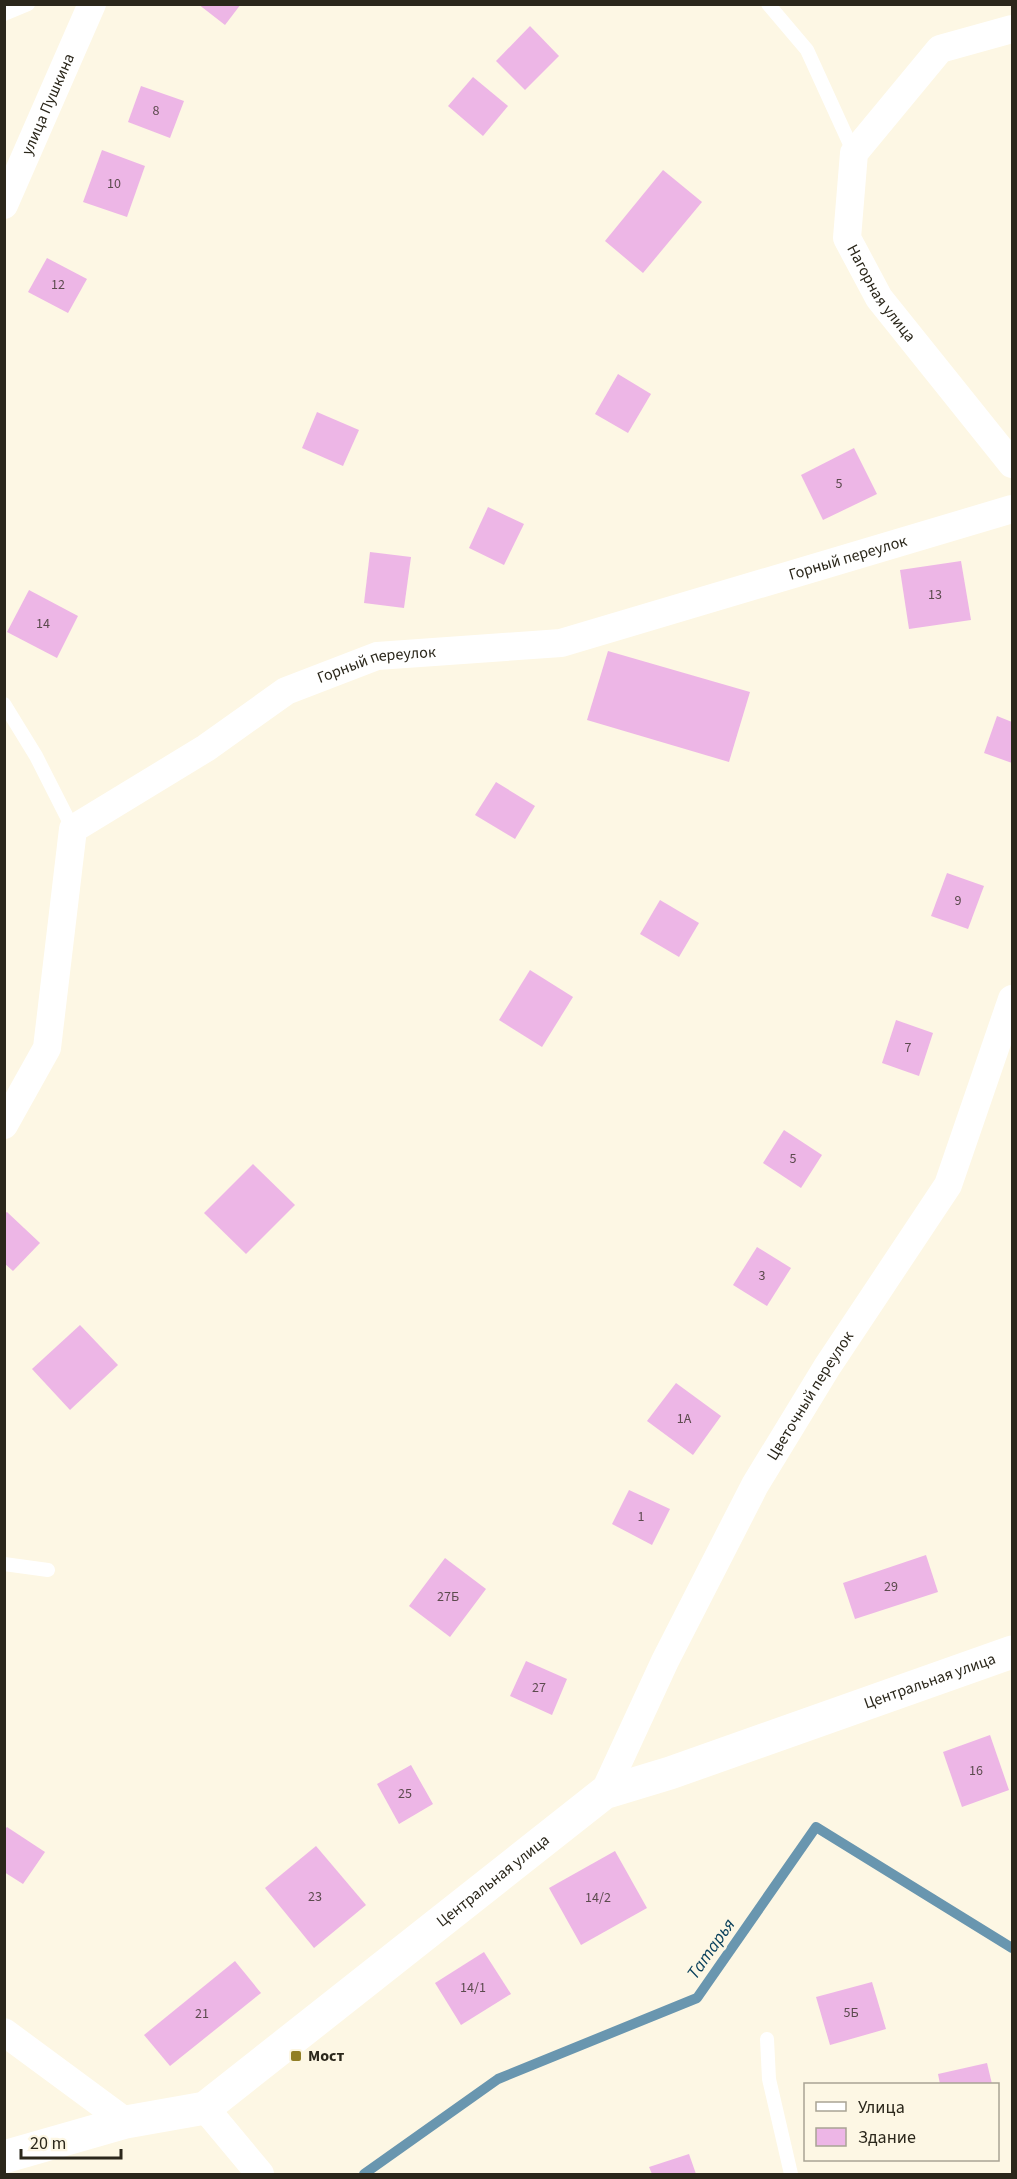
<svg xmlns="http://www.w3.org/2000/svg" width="1017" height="2179" viewBox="0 0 1017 2179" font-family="'Source Sans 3',sans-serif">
  <rect width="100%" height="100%" fill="#fdf7e4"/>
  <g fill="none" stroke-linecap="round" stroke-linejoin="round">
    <!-- stream -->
    <path stroke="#6996af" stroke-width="10" d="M364 2174 498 2079 697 1998 816 1827 1012 1948"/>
  </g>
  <!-- building -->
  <g fill="#edb6e6">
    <path d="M198 4H241L225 25Z"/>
    <path d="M530 26 559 56 525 90 496 61Z"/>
    <path d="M473 77 508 106 483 136 448 106Z"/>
    <path d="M141 86 184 101 170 138 128 122Z"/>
    <path d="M102 150 145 166 127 217 83 202Z"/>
    <path d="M663 170 702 202 643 273 605 241Z"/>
    <path d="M47 258 87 279 68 313 28 292Z"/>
    <path d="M618 374 651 394 628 433 595 414Z"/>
    <path d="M317 412 359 430 343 466 302 448Z"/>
    <path d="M854 448 877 494 823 520 801 475Z"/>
    <path d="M488 507 524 524 504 565 469 548Z"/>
    <path d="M370 552 411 557 404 608 364 603Z"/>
    <path d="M961 561 971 620 909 629 900 570Z"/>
    <path d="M29 590 78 616 57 658 7 632Z"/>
    <path d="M608 651 750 692 729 762 587 720Z"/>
    <path d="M997 716 1012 722V763L984 753Z"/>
    <path d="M496 782 535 806 515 839 475 815Z"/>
    <path d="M947 873 984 886 968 929 931 916Z"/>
    <path d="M660 900 699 923 679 957 640 934Z"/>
    <path d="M530 970 573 997 542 1047 499 1020Z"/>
    <path d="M896 1020 933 1033 919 1076 882 1063Z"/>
    <path d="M784 1130 822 1155 801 1188 763 1163Z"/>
    <path d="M253 1164 295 1205 246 1254 204 1213Z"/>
    <path d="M7 1212 40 1243 13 1271 4 1263V1214Z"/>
    <path d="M757 1247 791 1268 767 1306 733 1285Z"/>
    <path d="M80 1325 118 1365 70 1410 32 1369Z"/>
    <path d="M676 1383 721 1416 693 1455 647 1421Z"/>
    <path d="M629 1490 670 1509 652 1545 612 1524Z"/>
    <path d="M926 1555 938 1592 855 1619 843 1583Z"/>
    <path d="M445 1558 486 1589 450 1637 409 1606Z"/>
    <path d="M526 1661 567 1679 552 1715 510 1696Z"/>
    <path d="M990 1735 1009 1790 962 1807 943 1752Z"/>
    <path d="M411 1765 433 1804 399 1824 377 1784Z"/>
    <path d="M7 1827 45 1852 23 1884 4 1872V1830Z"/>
    <path d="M316 1846 366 1905 314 1948 265 1888Z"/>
    <path d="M615 1851 647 1908 581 1945 549 1888Z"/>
    <path d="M484 1952 511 1994 461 2025 435 1983Z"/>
    <path d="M235 1961 261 1993 170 2066 144 2035Z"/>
    <path d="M872 1982 886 2029 830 2045 816 1997Z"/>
    <path d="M987 2063 992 2084H940L938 2074Z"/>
    <path d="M689 2154 696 2174H652L649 2167Z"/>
  </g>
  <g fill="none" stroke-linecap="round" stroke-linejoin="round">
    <!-- service -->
    <g stroke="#fff" stroke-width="14">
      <path d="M768 4 807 50 854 153"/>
      <path d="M4 14 28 4"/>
      <path d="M4 704 36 756 73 829"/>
      <path d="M4 1564 48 1570"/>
      <path d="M767 2039 769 2079 791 2174"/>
    </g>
    <!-- minor -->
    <g stroke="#fff" stroke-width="28">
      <path id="s1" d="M1012 29 940 49 854 153 847 238 879 298 1012 464"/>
      <path id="s2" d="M4 205 92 4"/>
      <path id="s3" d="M4 1125 47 1048 73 829 206 748 286 691 377 656 561 643 1012 509"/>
      <path id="s4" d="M604 1793 665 1661 755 1485 827 1367 948 1185 1012 999"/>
      <path d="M4 2032 126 2122"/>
      <path d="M205 2108 260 2174"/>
    </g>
    <!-- tertiary -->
    <path stroke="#fff" stroke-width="33" id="s5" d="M4 2157 126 2122 205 2108 604 1793 670 1773 1012 1652"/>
  </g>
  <!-- markers -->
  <rect fill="#927f26" stroke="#fdf7e4" stroke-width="2" x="290" y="2050" width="12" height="12" rx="3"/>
  <g text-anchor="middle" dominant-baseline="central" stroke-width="6" stroke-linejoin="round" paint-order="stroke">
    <!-- number labels -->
    <g font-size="14" fill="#5c4b4e">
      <text x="156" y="111">8</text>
      <text x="114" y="184">10</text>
      <text x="58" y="285">12</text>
      <text x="839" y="484">5</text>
      <text x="935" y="595">13</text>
      <text x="43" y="624">14</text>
      <text x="958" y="901">9</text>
      <text x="908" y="1048">7</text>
      <text x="793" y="1159">5</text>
      <text x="762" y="1276">3</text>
      <text x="684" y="1419">1А</text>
      <text x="641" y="1517">1</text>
      <text x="891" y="1587">29</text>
      <text x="448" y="1597">27Б</text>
      <text x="539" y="1688">27</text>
      <text x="976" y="1771">16</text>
      <text x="405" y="1794">25</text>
      <text x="315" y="1897">23</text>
      <text x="598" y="1898">14/2</text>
      <text x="473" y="1988">14/1</text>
      <text x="851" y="2013">5Б</text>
      <text x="202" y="2014">21</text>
    </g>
    <!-- street labels -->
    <g font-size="16" fill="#2b271b" stroke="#fdf7e4">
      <text stroke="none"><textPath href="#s2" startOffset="110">улица Пушкина</textPath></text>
      <text stroke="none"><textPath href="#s1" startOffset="360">Нагорная улица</textPath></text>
      <text stroke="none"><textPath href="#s3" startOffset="1144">Горный переулок</textPath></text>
      <text stroke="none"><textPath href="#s3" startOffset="658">Горный переулок</textPath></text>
      <text stroke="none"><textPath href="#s4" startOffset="448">Цветочный переулок</textPath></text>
      <text stroke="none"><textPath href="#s5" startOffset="1060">Центральная улица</textPath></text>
      <text stroke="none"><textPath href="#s5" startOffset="574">Центральная улица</textPath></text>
    </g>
    <!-- poi labels -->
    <g font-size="16" font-weight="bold" fill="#2b271b" stroke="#fdf7e4" text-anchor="start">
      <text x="308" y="2056">Мост</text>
    </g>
    <!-- water labels -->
    <g font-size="18" font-style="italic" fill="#0a415c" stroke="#fdf7e4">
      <text transform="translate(711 1949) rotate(-55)">Татарья</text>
    </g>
  </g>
  <!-- border -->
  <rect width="1017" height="2179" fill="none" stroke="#2b271b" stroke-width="12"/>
  <!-- legend -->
  <rect x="804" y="2083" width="195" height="78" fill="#fdf7e4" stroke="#a9a494" stroke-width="1.5"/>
  <rect x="816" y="2102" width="30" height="9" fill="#ffffff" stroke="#a9a494" stroke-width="1.5"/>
  <text x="858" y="2113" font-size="18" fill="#2b271b">Улица</text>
  <rect x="816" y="2128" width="30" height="18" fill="#edb6e6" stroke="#a9a494" stroke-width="1.5"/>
  <text x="858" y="2143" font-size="18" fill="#2b271b">Здание</text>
  <!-- scale -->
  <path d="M21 2149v9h100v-9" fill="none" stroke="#2b271b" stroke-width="3"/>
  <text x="30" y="2149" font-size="18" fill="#2b271b" stroke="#fdf7e4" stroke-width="4.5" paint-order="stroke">20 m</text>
</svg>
